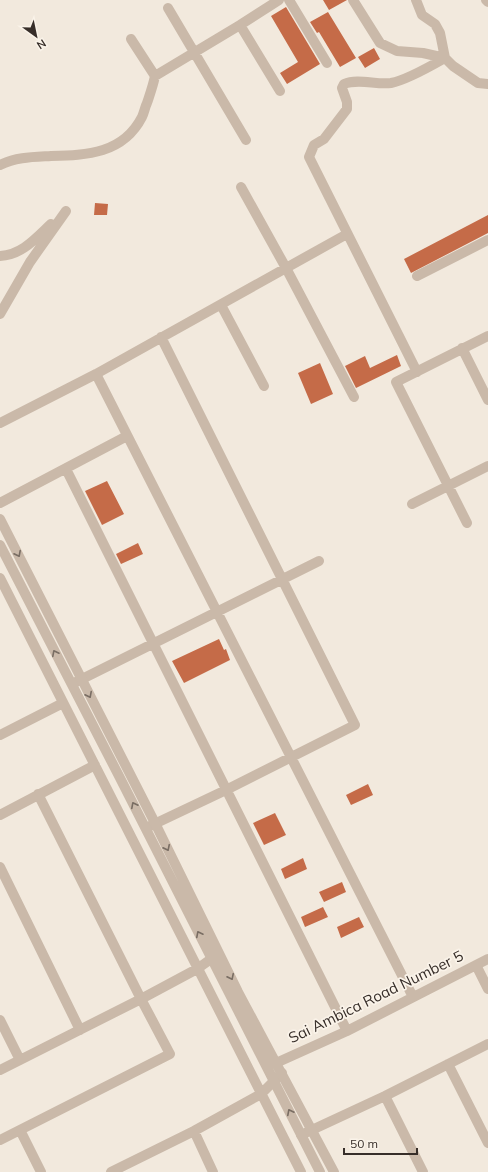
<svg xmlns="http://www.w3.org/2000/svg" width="488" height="1172" viewBox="0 0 488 1172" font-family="Mulish,sans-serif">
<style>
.building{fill:#c56b48}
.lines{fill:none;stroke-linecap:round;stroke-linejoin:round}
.minor{stroke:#cab9a9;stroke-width:10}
.tertiary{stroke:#cab9a9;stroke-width:10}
.oneway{stroke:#796d63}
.labels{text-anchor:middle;stroke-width:3.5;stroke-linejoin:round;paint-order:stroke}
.street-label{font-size:15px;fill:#372e29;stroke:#faf3e9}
</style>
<rect width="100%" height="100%" fill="#f2e9dd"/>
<path class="building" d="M 323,0 L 347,0 L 329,10 Z
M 286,7 L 320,64 L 287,84 L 280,73 L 298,62 L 271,16 Z
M 328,12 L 356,58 L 340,67 L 319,32 L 317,33 L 310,22 Z
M 374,48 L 380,59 L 365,68 L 358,57 Z
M 95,203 L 108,204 L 107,215 L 94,215 Z
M 488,215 L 488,233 L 411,273 L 404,259 Z
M 397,355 L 401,366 L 356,388 L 345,366 L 365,356 L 370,368 Z
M 320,363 L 333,394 L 311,404 L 298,373 Z
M 107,481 L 124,514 L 102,525 L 85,491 Z
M 138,543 L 143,554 L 121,564 L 116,554 Z
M 219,639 L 224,650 L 226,649 L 230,660 L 184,683 L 172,661 Z
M 368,784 L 373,795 L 351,805 L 346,795 Z
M 275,813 L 286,835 L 264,845 L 253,823 Z
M 303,858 L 307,869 L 285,879 L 281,869 Z
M 342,882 L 346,892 L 324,902 L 319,892 Z
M 323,907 L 328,917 L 305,927 L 301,917 Z
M 359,917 L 364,927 L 341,938 L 337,927 Z"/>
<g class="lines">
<path class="minor" d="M 289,0 L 327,63
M 353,0 L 380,43 L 397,51 L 423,53 L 445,58
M 416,0 L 422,15 L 435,24 L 440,33 L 445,58 L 453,66 L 478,83 L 488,84
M 486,0 L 488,2
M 168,8 L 246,140
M 240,25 L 280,91
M 155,76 L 240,25 L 279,0
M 0,165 C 16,157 34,157 51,156 C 87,155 123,154 142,117 C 144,113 145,107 147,103 C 150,94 153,86 155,76 L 131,39
M 241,187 L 286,268 L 354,397
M 0,256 C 22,255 36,238 51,224
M 417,276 L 488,240
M 221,305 L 264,386
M 0,314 L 30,262 L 66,211
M 462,348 L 488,400
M 417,372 L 309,157 L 314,145 L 324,139 L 347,109 L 347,102 L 342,88 L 344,84 C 358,78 376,85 391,83 C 407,80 431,66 445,58
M 96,374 L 413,997
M 0,423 L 96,374 L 347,234
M 66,469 L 347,1031
M 0,503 L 127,436
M 412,504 L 488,466
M 467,523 L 396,382 L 488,336
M 0,578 L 301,1172
M 74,683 L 319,561
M 0,735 L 63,703
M 0,815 L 95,765
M 148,827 L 226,790 L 355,725 L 161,337
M 0,867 L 80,1030
M 476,965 L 488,989
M 0,1020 L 20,1060
M 276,1063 L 347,1031 L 488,959
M 448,1064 L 488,1143
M 0,1070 L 141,999 L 38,794
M 385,1096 L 423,1172
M 20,1130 L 41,1172
M 194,1131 L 213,1172
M 301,1135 L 385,1096 L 488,1044
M 0,1140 L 170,1054 L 141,999 L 197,969 L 218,954
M 111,1172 L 194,1131 L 261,1094 L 282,1073"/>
<path class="tertiary" d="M 0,519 L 155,823 L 238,992 L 334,1172
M 0,545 L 119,776 L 320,1172"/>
</g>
<defs><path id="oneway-chevron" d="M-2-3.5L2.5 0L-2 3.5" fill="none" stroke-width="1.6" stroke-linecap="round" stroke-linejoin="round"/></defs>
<g class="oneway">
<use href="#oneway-chevron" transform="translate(18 554) rotate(63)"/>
<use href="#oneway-chevron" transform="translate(55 653) rotate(-117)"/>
<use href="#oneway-chevron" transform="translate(89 695) rotate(63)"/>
<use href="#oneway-chevron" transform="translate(134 805) rotate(-117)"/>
<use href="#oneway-chevron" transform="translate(167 848) rotate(64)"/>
<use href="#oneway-chevron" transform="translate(199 934) rotate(-117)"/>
<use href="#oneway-chevron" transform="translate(231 977) rotate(64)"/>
<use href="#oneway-chevron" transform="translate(290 1112) rotate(-117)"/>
</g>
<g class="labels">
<g class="street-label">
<text transform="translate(376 997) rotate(-26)" y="5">Sai Ambica Road Number 5</text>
</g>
</g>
<g transform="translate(36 36) rotate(147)" stroke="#faf3e9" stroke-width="3" paint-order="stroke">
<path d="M0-3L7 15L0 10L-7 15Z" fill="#372e29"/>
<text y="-6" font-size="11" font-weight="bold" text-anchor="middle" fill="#372e29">N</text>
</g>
<path d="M344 1148v6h73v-6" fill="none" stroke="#372e29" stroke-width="2"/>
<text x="350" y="1148" font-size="12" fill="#372e29" stroke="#faf3e9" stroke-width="3" paint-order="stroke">50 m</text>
</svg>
